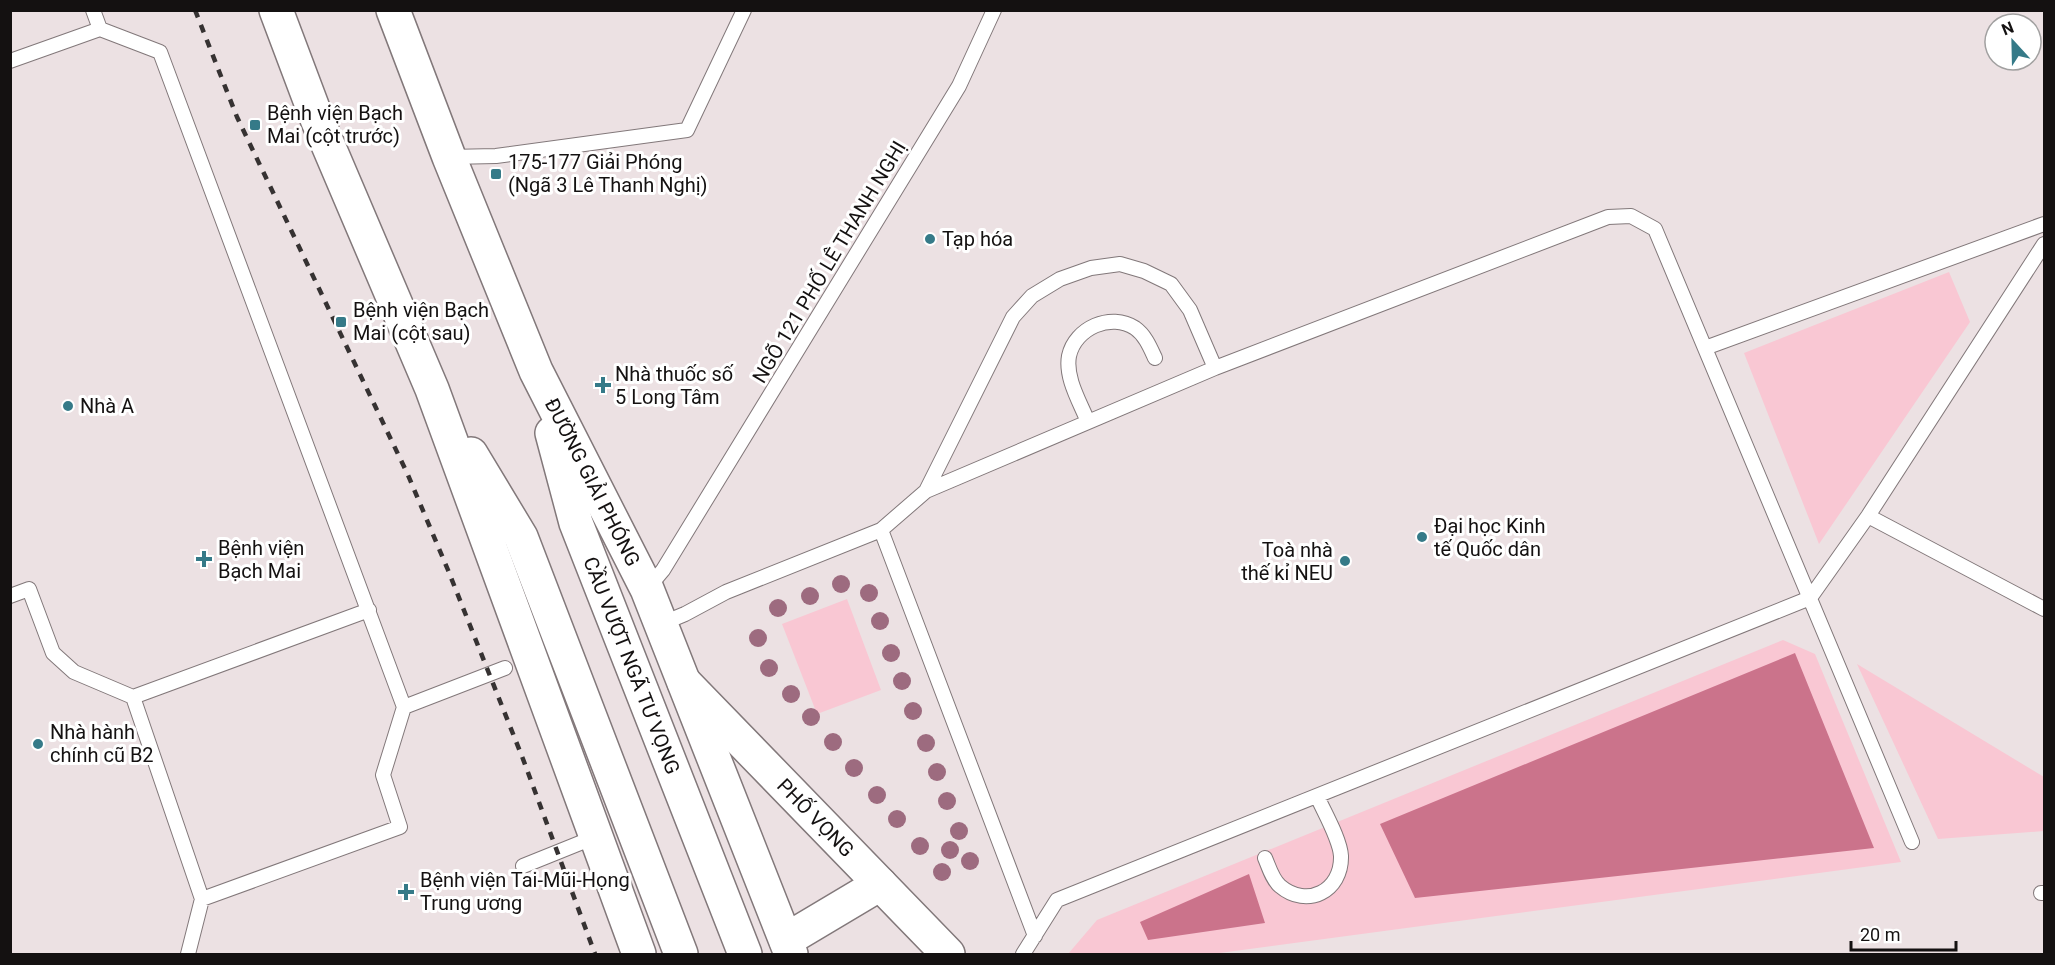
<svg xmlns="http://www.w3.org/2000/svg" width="2055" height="965" viewBox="0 0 2055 965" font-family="Roboto,sans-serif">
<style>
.green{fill:#f9c7d3}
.water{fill:#cb738b}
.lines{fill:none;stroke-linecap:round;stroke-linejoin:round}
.service-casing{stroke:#82787a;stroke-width:16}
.tertiary-casing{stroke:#82787a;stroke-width:36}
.primary-casing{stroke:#82787a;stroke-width:36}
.service{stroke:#fff;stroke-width:14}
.tertiary{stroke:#fff;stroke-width:33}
.primary{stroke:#fff;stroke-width:33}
.rail{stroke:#363232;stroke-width:4.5;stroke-dasharray:8 8;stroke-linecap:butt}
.tree{fill:#9d6b7f}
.poi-dot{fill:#357a88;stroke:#fff;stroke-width:2}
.labels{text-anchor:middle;stroke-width:6;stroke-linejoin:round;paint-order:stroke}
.poi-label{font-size:20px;fill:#141111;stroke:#fff;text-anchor:start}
.street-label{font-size:20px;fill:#141111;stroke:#fff}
</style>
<rect width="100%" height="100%" fill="#ece1e3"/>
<path class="green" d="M 1949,272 L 1970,322 L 1819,544 L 1744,353 Z
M 847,599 L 881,690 L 817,714 L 782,624 Z
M 1783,640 L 1815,654 L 1901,862 L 1212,954 L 1068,954 L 1097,920 Z
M 1857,664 L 2044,777 L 2044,831 L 1938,839 Z"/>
<path class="water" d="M 1795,653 L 1874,848 L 1415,898 L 1380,824 Z
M 1249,874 L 1265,923 L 1148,940 L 1140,922 Z"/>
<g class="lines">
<g class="service-casing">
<path id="service" d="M 93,10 L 100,29
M 10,61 L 100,29 L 160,52 L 404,707 L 383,775 L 400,827 L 202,899
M 449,157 L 496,156 L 687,130 L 744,10
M 1705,348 L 2044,224
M 1088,422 C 1080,402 1065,378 1069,356 C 1075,328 1111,312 1135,328 C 1145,335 1150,347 1155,358
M 926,491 L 1013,317 L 1032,296 L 1060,279 L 1091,268 L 1120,264 L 1144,271 L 1171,284 L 1190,310 L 1215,368
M 1868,516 L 2044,609
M 881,530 L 1035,936
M 647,589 L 663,570 L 959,86 L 994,10
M 10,596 L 29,589 L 53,653 L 74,672 L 133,697
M 661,624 L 685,614 L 726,592 L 881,530 L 926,491 L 1215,368 L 1608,217 L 1631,216 L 1655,229 L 1912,842
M 404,707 L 505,668
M 1265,858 C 1269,867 1272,879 1280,886 C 1307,909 1342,891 1341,856 C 1340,839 1324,812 1317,796
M 523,866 L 595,837
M 2041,893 L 2044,893
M 188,954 L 202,899 L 133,697 L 369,610
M 1023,954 L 1057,900 L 1810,598 L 1868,516 L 2044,244"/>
</g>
<g class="tertiary-casing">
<g id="tertiary">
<path id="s1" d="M 684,682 L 948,954"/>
<path d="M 786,940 L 880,884"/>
</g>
</g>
<g class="primary-casing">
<g id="primary">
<path d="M 276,10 L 317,119 L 432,389 L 639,954"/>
<path id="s2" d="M 393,10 L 449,157 L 536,371 L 647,589 L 791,954"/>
<path id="s3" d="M 552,433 L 576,523 L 745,954"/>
<path d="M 471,454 L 521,537 L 681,954"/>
</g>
</g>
<use href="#service" class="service"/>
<use href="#tertiary" class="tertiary"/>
<use href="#primary" class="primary"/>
<path class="rail" d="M 195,10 L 237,117 L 408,475 L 448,570 L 523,759 L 595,954"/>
</g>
<g class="tree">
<circle cx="841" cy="584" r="9"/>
<circle cx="869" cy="593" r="9"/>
<circle cx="810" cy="596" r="9"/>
<circle cx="778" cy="608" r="9"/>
<circle cx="880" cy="621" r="9"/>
<circle cx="758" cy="638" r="9"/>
<circle cx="891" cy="653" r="9"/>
<circle cx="769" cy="668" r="9"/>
<circle cx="902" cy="681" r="9"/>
<circle cx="791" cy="694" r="9"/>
<circle cx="913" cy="711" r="9"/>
<circle cx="811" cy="717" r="9"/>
<circle cx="833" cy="742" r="9"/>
<circle cx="926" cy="743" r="9"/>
<circle cx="854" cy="768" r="9"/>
<circle cx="937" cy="772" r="9"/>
<circle cx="877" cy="795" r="9"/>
<circle cx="947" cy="801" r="9"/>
<circle cx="897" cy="819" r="9"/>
<circle cx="959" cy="831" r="9"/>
<circle cx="920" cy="846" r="9"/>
<circle cx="950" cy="850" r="9"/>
<circle cx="970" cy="861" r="9"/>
<circle cx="942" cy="872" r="9"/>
</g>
<g class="poi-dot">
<rect x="249" y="119" width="12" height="12" rx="3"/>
<rect x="490" y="168" width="12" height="12" rx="3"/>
<circle cx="930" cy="239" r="6"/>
<rect x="335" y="316" width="12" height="12" rx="3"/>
<path d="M600 376h6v6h6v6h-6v6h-6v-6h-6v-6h6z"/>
<circle cx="68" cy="406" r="6"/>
<circle cx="1422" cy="537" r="6"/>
<path d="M201 550h6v6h6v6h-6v6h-6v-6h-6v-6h6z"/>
<circle cx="1345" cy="561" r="6"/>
<circle cx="38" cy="744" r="6"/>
<path d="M403 883h6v6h6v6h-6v6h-6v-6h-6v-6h6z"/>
</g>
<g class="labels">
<g class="poi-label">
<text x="267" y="120">Bệnh viện Bạch<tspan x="267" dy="23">Mai (cột trước)</tspan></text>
<text x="508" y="169">175-177 Giải Phóng<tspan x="508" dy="23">(Ngã 3 Lê Thanh Nghị)</tspan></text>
<text x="942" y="246">Tạp hóa</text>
<text x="353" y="317">Bệnh viện Bạch<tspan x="353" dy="23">Mai (cột sau)</tspan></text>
<text x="615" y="381">Nhà thuốc số<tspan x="615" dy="23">5 Long Tâm</tspan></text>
<text x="80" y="413">Nhà A</text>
<text x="1434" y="533">Đại học Kinh<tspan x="1434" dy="23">tế Quốc dân</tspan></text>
<text x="218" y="555">Bệnh viện<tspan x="218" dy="23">Bạch Mai</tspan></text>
<text x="1333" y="557" text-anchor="end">Toà nhà<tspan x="1333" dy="23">thế kỉ NEU</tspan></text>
<text x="50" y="739">Nhà hành<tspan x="50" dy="23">chính cũ B2</tspan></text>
<text x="420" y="887">Bệnh viện Tai-Mũi-Họng<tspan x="420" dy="23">Trung ương</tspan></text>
</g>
<g class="street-label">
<text transform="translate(829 262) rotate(-59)" y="7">NGÕ 121 PHỐ LÊ THANH NGHỊ</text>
<text dy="7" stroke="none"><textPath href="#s2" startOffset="513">ĐƯỜNG GIẢI PHÓNG</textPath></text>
<text dy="7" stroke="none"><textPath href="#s3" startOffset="246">CẦU VƯỢT NGÃ TƯ VỌNG</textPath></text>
<text dy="7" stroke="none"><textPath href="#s1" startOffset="189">PHỐ VỌNG</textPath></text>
</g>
</g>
<rect width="2055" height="965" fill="none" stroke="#141111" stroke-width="24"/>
<g transform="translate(2013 42) rotate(338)"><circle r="28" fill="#ffffff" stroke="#a1a0a0" stroke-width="1.5"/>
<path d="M0-4.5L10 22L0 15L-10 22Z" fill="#357a88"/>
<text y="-9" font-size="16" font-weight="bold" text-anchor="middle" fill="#141111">N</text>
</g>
<path d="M1851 941v9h105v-9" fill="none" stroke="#141111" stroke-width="3"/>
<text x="1860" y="941" font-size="18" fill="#141111" stroke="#ffffff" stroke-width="4.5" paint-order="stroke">20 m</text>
</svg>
